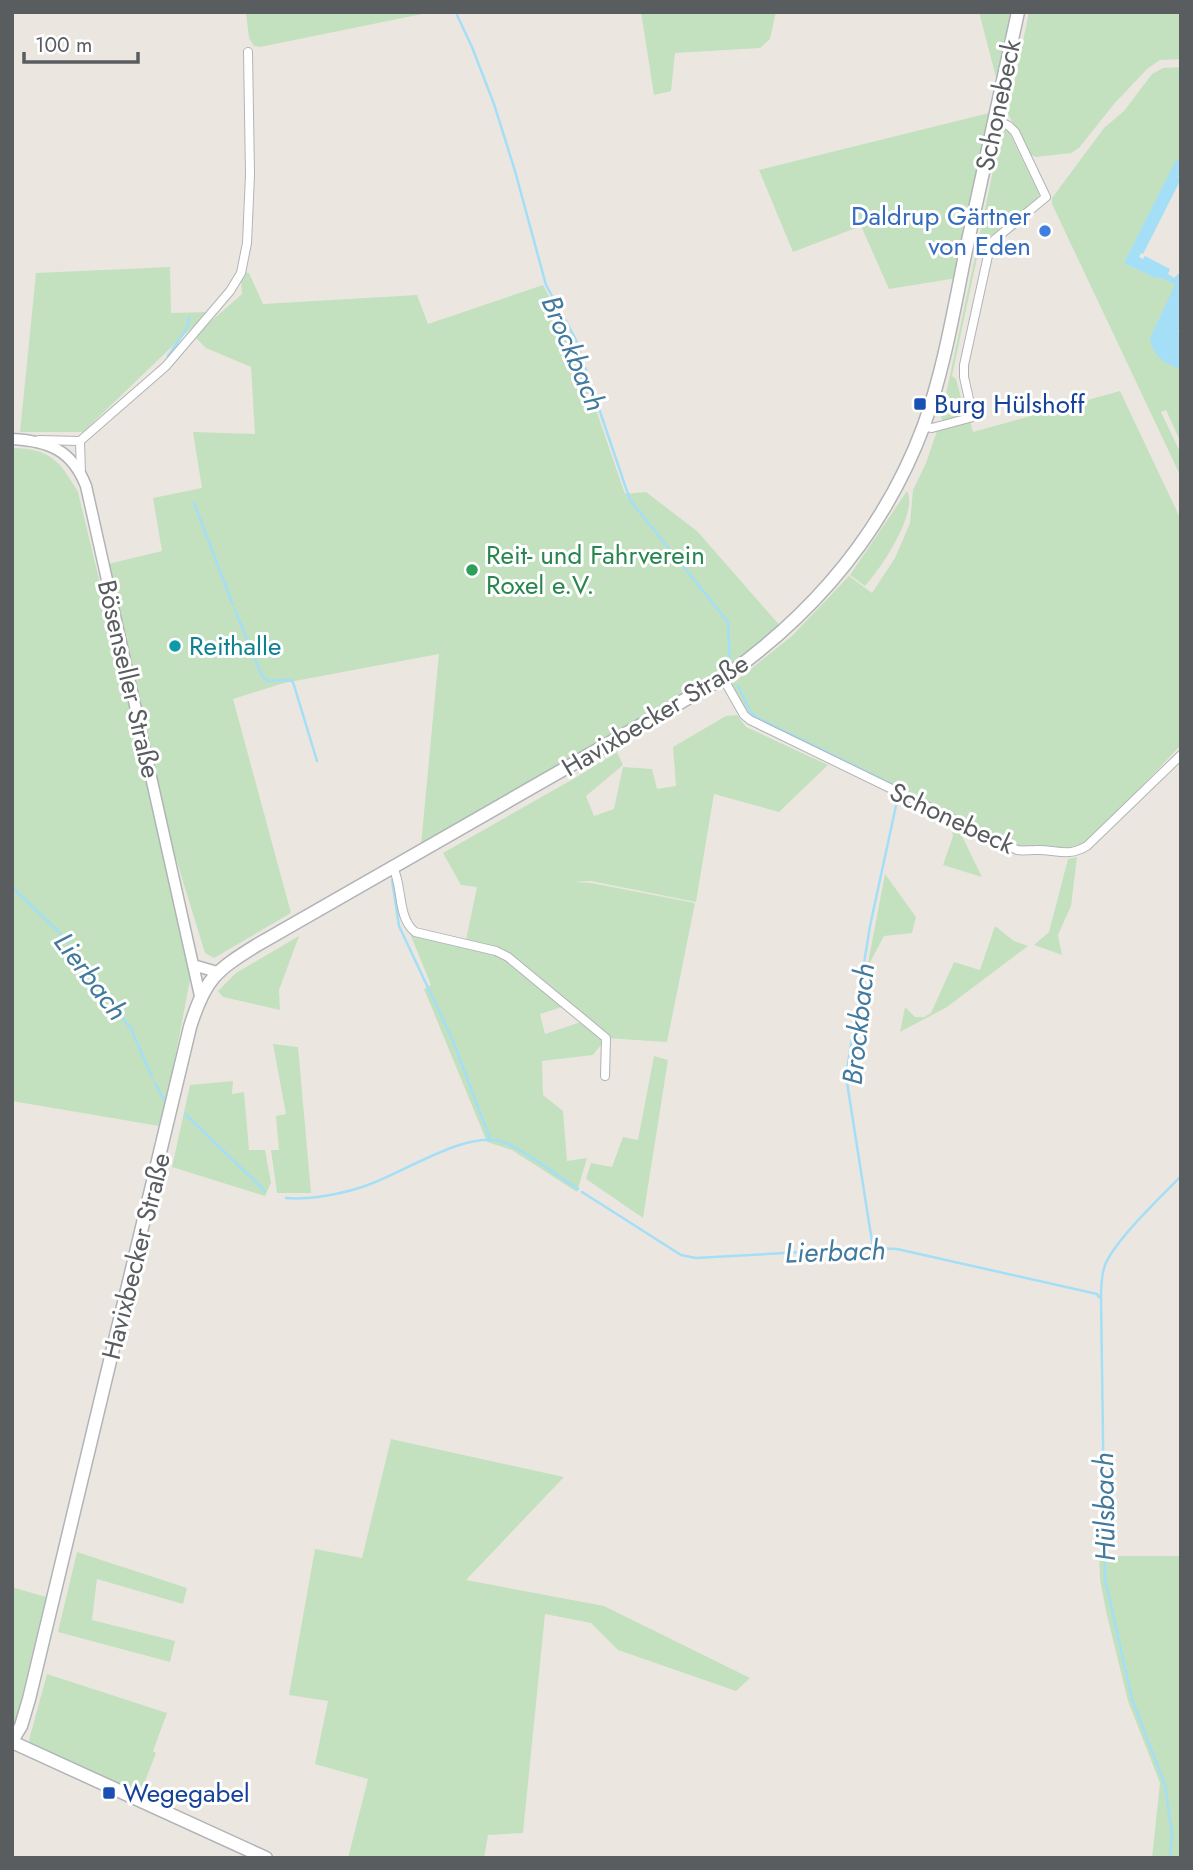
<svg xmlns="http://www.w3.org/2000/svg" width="1193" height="1870" viewBox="0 0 1193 1870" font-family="Jost,sans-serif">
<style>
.green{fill:#c3e1be}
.water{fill:#a4def7}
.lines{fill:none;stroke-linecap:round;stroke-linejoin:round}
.stream{stroke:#a4def7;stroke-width:2.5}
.minor-casing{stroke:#b1b4b7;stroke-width:10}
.tertiary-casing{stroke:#b1b4b7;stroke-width:13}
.secondary-casing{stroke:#b0b4b7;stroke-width:15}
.minor{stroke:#fff;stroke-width:8}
.tertiary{stroke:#fff;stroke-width:10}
.secondary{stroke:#fff;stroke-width:12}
.shop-dot{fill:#3f7fe0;stroke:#fff;stroke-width:2.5}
.transit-dot{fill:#1a4fb4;stroke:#fff;stroke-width:2.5}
.leisure-dot{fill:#2e9e5b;stroke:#fff;stroke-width:2.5}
.culture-dot{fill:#0f9aa8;stroke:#fff;stroke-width:2.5}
.labels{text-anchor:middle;stroke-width:6;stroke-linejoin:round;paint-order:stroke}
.street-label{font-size:26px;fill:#595d60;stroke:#fff}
.shop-label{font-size:26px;fill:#366cbe;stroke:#fff;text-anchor:end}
.transit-label{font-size:26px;fill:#164399;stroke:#fff;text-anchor:start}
.leisure-label{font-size:26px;fill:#27864d;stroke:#fff;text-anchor:start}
.culture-label{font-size:26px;fill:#0d838f;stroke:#fff;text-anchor:start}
.water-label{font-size:28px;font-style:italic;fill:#417a9e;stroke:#fff}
</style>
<rect width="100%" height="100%" fill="#ebe7e0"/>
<path class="green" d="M 246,12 L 432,12 L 260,47 L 254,46 L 249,38 Z
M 641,12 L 776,12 L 770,39 L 760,48 L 675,53 L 671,91 L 654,95 Z
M 979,12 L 1014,12 L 998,85 Z
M 1029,12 L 1181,12 L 1181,59 L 1160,60 L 1147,69 L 1114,104 L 1079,148 L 1071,153 L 1036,157 L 1029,154 L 1008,114 Z
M 1181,67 L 1181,162 L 1177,161 L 1124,263 L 1153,277 L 1164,279 L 1176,285 L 1150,338 L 1181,369 L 1181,443 L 1166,410 L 1161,412 L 1181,454 L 1181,477 L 1052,204 L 1052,198 L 1104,128 L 1124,111 L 1152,74 L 1163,68 Z
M 993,112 L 957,278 L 889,289 L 861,226 L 793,252 L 759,170 Z
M 1002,128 L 1007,128 L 1039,194 L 1038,198 L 996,236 L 982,234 L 952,376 L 956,379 L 963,405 L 959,417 L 944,422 L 941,418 Z
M 170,267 L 171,313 L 208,312 L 83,432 L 20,432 L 36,273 Z
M 244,272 L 249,273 L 263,304 L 417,295 L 428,324 L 543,285 L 571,337 L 625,494 L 646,492 L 697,531 L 782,628 L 721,676 L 421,845 L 439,654 L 284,683 L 233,699 L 291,913 L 214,958 L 205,953 L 174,852 L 108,564 L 162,551 L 153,498 L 202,488 L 193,432 L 255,434 L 251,367 L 206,348 L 194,336 L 242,294 L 241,280 Z
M 1120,391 L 1181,520 L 1181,745 L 1087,844 L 1075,850 L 1023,848 L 754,720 L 747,714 L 731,685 L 792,636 L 849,576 L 872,593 L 895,558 L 910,523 L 913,490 L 926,463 L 937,431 L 970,421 L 973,432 Z
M 12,448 C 51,449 59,460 78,492 L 171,878 L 191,975 L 163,1120 L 159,1126 L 12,1101 Z
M 907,491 C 919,512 880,570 865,586 L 850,575 Z
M 737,715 L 746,727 L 828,765 L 779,812 L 714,794 L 696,902 L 591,881 L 573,882 L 591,883 L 695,903 L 667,1042 L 606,1038 L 510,953 L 497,947 L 466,940 L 477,887 L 461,885 L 443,853 L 575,778 L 617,752 L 623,765 L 586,796 L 594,816 L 614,809 L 623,767 L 652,769 L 657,789 L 676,786 L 673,747 L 726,716 Z
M 951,825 L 958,828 L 982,877 L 943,865 L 953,836 Z
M 1077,857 L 1071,906 L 1058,935 L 1062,955 L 1034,945 L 1049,932 L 1068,859 Z
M 885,874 L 916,917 L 912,933 L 884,936 L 867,968 Z
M 995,926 L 1014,941 L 1028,946 L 947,1007 L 900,1032 L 905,1007 L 915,1017 L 924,1017 L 931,1013 L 954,962 L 980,970 Z
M 409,931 L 414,935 L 494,955 L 506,960 L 562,1007 L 540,1014 L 545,1034 L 581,1022 L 604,1041 L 593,1055 L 542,1061 L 543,1095 L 563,1111 L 567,1161 L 587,1158 L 577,1192 L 512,1150 L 487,1142 L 424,989 L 431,985 Z
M 299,936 L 279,990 L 280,1010 L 223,997 L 218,991 L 236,973 Z
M 273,1044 L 298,1047 L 311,1193 L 277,1193 L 271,1150 L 279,1150 L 276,1116 L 286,1114 Z
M 654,1056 L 668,1060 L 643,1218 L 586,1179 L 591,1163 L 612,1167 L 623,1137 L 638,1140 Z
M 233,1081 L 232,1094 L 244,1092 L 249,1150 L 265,1150 L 271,1183 L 265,1196 L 172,1167 L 190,1085 Z
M 391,1439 L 564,1477 L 466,1580 L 604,1606 L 750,1678 L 736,1691 L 618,1650 L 591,1623 L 545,1614 L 523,1833 L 488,1835 L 484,1858 L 348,1858 L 368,1779 L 315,1764 L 328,1701 L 289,1695 L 315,1549 L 362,1558 Z
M 77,1552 L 187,1588 L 183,1604 L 97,1579 L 92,1620 L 175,1641 L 170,1662 L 58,1632 Z
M 1099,1556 L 1181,1556 L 1181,1858 L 1152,1858 L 1160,1783 L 1128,1701 L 1106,1611 L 1100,1579 Z
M 12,1587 L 46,1597 L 15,1724 L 12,1723 Z
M 47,1674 L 167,1713 L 153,1751 L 156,1753 L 140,1794 L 31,1744 L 29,1740 Z"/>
<path class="water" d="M 1176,160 L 1181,162 L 1181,173 L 1178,177 L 1181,179 L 1143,254 L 1141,253 L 1139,257 L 1143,259 L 1145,256 L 1170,269 L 1168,274 L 1174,278 L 1181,271 L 1181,326 L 1178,331 L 1181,335 L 1181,369 C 1164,364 1153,356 1150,338 L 1175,285 L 1164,279 L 1153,277 L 1124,263 Z"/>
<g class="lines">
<path class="stream" d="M 457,15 L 472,47 L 494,104 L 515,171 L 546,285 L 575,338 L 630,500 L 728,622 L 730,667
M 168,356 L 187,328 L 189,317
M 194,503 L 233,605
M 235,610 L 262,676 L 268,681 L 291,680 L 293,682 L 317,761
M 738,686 L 750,711 L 756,717 L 900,788
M 392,880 L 399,926 L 453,1041 L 490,1139
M 12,887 L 64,937 L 131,1029 L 152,1077
M 155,1083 L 164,1100
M 185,1114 L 265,1191
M 582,1192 L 681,1255 L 696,1258 L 873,1248 L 897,1249 L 1097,1294 L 1099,1297
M 286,1198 C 310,1200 342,1194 365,1186 C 402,1174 470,1127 506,1143 C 527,1152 557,1176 578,1189
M 873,1248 L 846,1076 L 870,926 L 897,801
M 1170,1858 L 1172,1833 L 1165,1785 L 1132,1699 L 1105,1579 L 1101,1298 C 1101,1287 1101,1276 1105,1265 C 1115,1240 1161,1197 1181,1176"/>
<g class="minor-casing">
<path id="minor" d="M 923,426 L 932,428 L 973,417 L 964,377 L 964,365 L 989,251 L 994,240 L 1046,197 L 1015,132 L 1009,126 L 995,119
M 39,440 L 80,441 L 81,474
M 80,441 L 166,366 L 230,291 L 241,273 L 247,243 L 250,175 L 248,52
M 723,678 L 744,715 L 750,720 L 1017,850 C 1024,851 1028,850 1035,850 C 1057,849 1066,858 1087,846 L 1181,755
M 393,867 C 403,888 397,917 415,932 L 496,951 L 508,957 L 606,1038 L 605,1076"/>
</g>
<g class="tertiary-casing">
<path id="tertiary" d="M 12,439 C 49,441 72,450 86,486 L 200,996
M 193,965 L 217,972"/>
</g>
<g class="secondary-casing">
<path id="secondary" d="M 12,1741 L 21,1726 L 29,1699 L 190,1027 C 205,979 215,971 257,945 L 723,678 C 814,614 885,530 924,425 C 944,369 954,309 966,250 C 983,171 1000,92 1018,12
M 12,1742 L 266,1858"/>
</g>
<use href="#minor" class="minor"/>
<use href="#tertiary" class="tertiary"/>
<use href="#secondary" class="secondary"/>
</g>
<circle class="shop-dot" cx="1045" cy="231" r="7"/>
<g class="transit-dot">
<rect x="913" y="397" width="14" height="14" rx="3.5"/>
<rect x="102" y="1786" width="14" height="14" rx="3.5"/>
</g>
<circle class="leisure-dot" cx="472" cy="570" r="7"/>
<circle class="culture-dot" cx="175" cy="646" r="7"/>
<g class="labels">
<g class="street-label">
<text transform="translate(998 105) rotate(-78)" y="9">Schonebeck</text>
<text transform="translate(129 679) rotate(77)" y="9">Bösenseller Straße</text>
<text transform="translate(655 715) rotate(-31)" y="9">Havixbecker Straße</text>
<text transform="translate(952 818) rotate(25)" y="9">Schonebeck</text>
<text transform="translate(136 1256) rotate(-76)" y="9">Havixbecker Straße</text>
</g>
<g class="shop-label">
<text x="1031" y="225">Daldrup Gärtner<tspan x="1031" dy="30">von Eden</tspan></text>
</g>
<g class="transit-label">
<text x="934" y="413">Burg Hülshoff</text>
<text x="123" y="1802">Wegegabel</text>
</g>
<g class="leisure-label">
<text x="486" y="564">Reit- und Fahrverein<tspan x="486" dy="30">Roxel e.V.</tspan></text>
</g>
<g class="culture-label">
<text x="189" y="655">Reithalle</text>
</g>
<g class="water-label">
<text transform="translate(574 353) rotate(67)" y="10">Brockbach</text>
<text transform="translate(91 976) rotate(53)" y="10">Lierbach</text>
<text transform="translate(858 1024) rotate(-84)" y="10">Brockbach</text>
<text transform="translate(835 1251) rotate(-2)" y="10">Lierbach</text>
<text transform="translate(1104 1507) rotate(-91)" y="10">Hülsbach</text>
</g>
</g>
<rect width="1193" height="1870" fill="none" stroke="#595d60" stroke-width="28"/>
<path d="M24 52v10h114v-10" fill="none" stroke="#595d60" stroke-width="3.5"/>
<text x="35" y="52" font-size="21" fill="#595d60" stroke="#ffffff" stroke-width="5" paint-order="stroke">100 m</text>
</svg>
